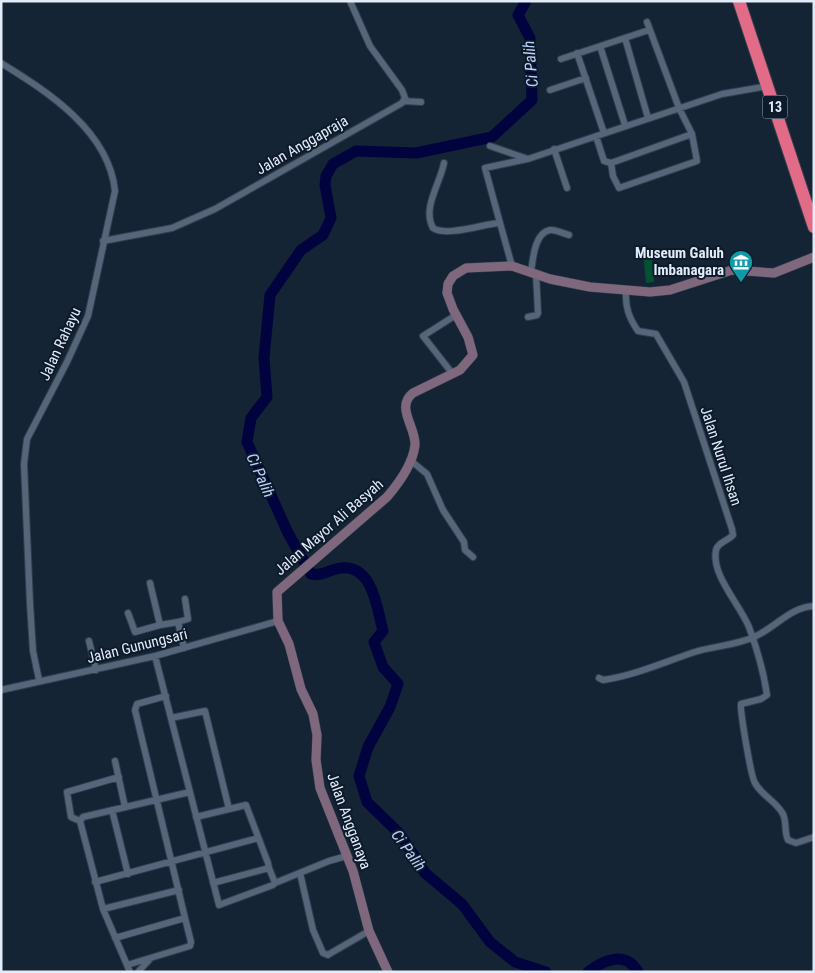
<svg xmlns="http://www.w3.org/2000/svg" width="815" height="973" viewBox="0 0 815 973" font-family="'Roboto Condensed',sans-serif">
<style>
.green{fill:#005233}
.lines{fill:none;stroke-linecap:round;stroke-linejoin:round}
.river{stroke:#00033e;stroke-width:11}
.street-casing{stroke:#333e4c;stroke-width:8}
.secondary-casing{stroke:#333e4c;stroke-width:10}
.highway-casing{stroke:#333e4c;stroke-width:14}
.street{stroke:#55667a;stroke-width:6}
.secondary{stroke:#7f687e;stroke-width:9}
.highway{stroke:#e26c87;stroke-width:12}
.labels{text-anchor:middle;stroke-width:4;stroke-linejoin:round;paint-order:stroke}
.shield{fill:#0c1a2b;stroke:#a2adba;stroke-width:1}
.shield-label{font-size:14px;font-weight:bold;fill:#e2ecf8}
.street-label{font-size:15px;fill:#e2ecf8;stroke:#0c1a2b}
.poi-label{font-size:15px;font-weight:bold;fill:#e2ecf8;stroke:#0c1a2b;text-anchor:end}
.water-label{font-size:16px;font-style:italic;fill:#bed1f6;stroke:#0c1a2b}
</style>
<rect width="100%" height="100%" fill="#152435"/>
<path class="green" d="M 651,251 L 654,282 L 646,283 L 643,252 Z"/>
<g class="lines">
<path class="river" d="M 526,1 L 518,15 L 530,38 L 532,100 L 492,137 L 416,153 L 356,151 L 333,164 L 326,176 L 325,185 L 331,218 L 323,235 L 301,250 L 270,295 L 264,358 L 267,397 L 251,418 L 247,442 L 288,533 L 311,574 C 322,577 330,569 341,568 C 373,565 377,608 383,631 L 374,642 L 383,667 L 398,684 L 390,707 L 368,747 L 359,776 L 367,802 L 400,834 L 425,873 L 462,904 L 490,942 L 515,962 L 546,972
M 588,972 C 605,959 626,951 638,972"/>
<g class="street-casing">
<path id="street" d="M 625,38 L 648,118
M 600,46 L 625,125
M 577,53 L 604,133
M 561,59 L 649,30
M 1,63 C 48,92 109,131 115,191 L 88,316 L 67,362 L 27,439 L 24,464 L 30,604 L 33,651 L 39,680
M 550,90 L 586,78
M 404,101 L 421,102
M 596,136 L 604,161 L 611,163 L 613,176 L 619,188 L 697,161 L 692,134 L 679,108 L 647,22
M 490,146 L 528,159 L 722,94 L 768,86
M 554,149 L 567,188
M 444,163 C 440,184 422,208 433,228 C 446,237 483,224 500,223 L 512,266
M 611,163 L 692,134
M 500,223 L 485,168 L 527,159
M 103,241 L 172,228 L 215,209 L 402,103 L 405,98 L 402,90 L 370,46 L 350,1
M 531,272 C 533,260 534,233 550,230 C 555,229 564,234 569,235
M 626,291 C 625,307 629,318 638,331 L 656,334 L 684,382 L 732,529 L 733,535 C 728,541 718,542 716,550 C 711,575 739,603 749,627 C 756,646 764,674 767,695 L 761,699 L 741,704 C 740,711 751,777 755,783 C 762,796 776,801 783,814 C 787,823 784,832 788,840 L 796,843 L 814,837
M 528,317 L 537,315 L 538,313 L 536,273
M 452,373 L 423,336 L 456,315
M 410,460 L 427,474 L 443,510 L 464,542 L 465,550 L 473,557
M 150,583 L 160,625 L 178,622 L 184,648
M 128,613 L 135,632 L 160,625
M 178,622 L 188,619 L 185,599
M 89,641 L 96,670
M 155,656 L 219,905 L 273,885 L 275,883 L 269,868
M 599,678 L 603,680 C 637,675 666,661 698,651 C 717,646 736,645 754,637 C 775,628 790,607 814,606
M 1,690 L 155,656 L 278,621
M 166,696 L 137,704 L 135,710 L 185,918
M 171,718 L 205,711 L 229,809
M 115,761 L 125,807
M 112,810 L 128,874
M 196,817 L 246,805 L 268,863 L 269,868 L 213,883
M 80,821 L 103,909 L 130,972
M 80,821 L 83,817 L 190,792
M 80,821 L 71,817 L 67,792 L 119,777
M 300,873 L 313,930 L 323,953 L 328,955 L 331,953 L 369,931
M 95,882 L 258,838
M 275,883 L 329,861 L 347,856
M 103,909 L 179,890
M 115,938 L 185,918 L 191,942 L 190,946 L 127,965
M 138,972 L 150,959"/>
</g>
<g class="secondary-casing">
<path id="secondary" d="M 388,972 L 369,931 L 353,871 L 320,788 L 316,760 L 317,735 L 313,714 L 301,689 L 289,644 L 278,621 L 277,592 L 387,497 C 399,483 413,464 415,445 C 416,427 395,407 413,393 L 460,370 L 473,355 L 468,337 L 453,309 L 447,293 L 448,284 L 453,276 L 466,268 L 512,266 L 550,279 L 590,287 L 650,292 L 670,290 L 732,270 L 774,273 L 814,257"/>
</g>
<g class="highway-casing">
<path id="highway" d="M 739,1 L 814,227"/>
</g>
<use href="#street" class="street"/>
<use href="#secondary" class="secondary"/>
<use href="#highway" class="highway"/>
</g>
<defs>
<g id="museum-pin" transform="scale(1.25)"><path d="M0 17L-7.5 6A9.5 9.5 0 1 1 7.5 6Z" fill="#0f9aa8" stroke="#0c1a2b"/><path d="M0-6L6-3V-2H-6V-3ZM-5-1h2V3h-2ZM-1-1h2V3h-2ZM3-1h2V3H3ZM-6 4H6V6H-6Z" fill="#fff"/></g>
</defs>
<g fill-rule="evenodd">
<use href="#museum-pin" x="741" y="262"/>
</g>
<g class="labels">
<rect class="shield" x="762.5" y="95.5" width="25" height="23" rx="4"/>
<g class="shield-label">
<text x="775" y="112">13</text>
</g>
<g class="street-label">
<text transform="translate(302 145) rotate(-30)" y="5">Jalan Anggapraja</text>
<text transform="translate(60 344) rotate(-65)" y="5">Jalan Rahayu</text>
<text transform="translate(721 456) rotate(72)" y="5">Jalan Nurul Ihsan</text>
<text transform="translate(329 527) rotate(-41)" y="5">Jalan Mayor Ali Basyah</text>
<text transform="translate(137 646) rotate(-14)" y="5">Jalan Gunungsari</text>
<text transform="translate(349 821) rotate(70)" y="5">Jalan Angganaya</text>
</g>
<g class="poi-label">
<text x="724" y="258">Museum Galuh<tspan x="724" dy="17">Imbanagara</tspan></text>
</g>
<g class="water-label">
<text transform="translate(530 64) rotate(-95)" y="6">Ci Palih</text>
<text transform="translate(261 475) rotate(66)" y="6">Ci Palih</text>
<text transform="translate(409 850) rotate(54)" y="6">Ci Palih</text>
</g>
</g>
<rect width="815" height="973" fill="none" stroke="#e2ecf8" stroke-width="5"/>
</svg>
